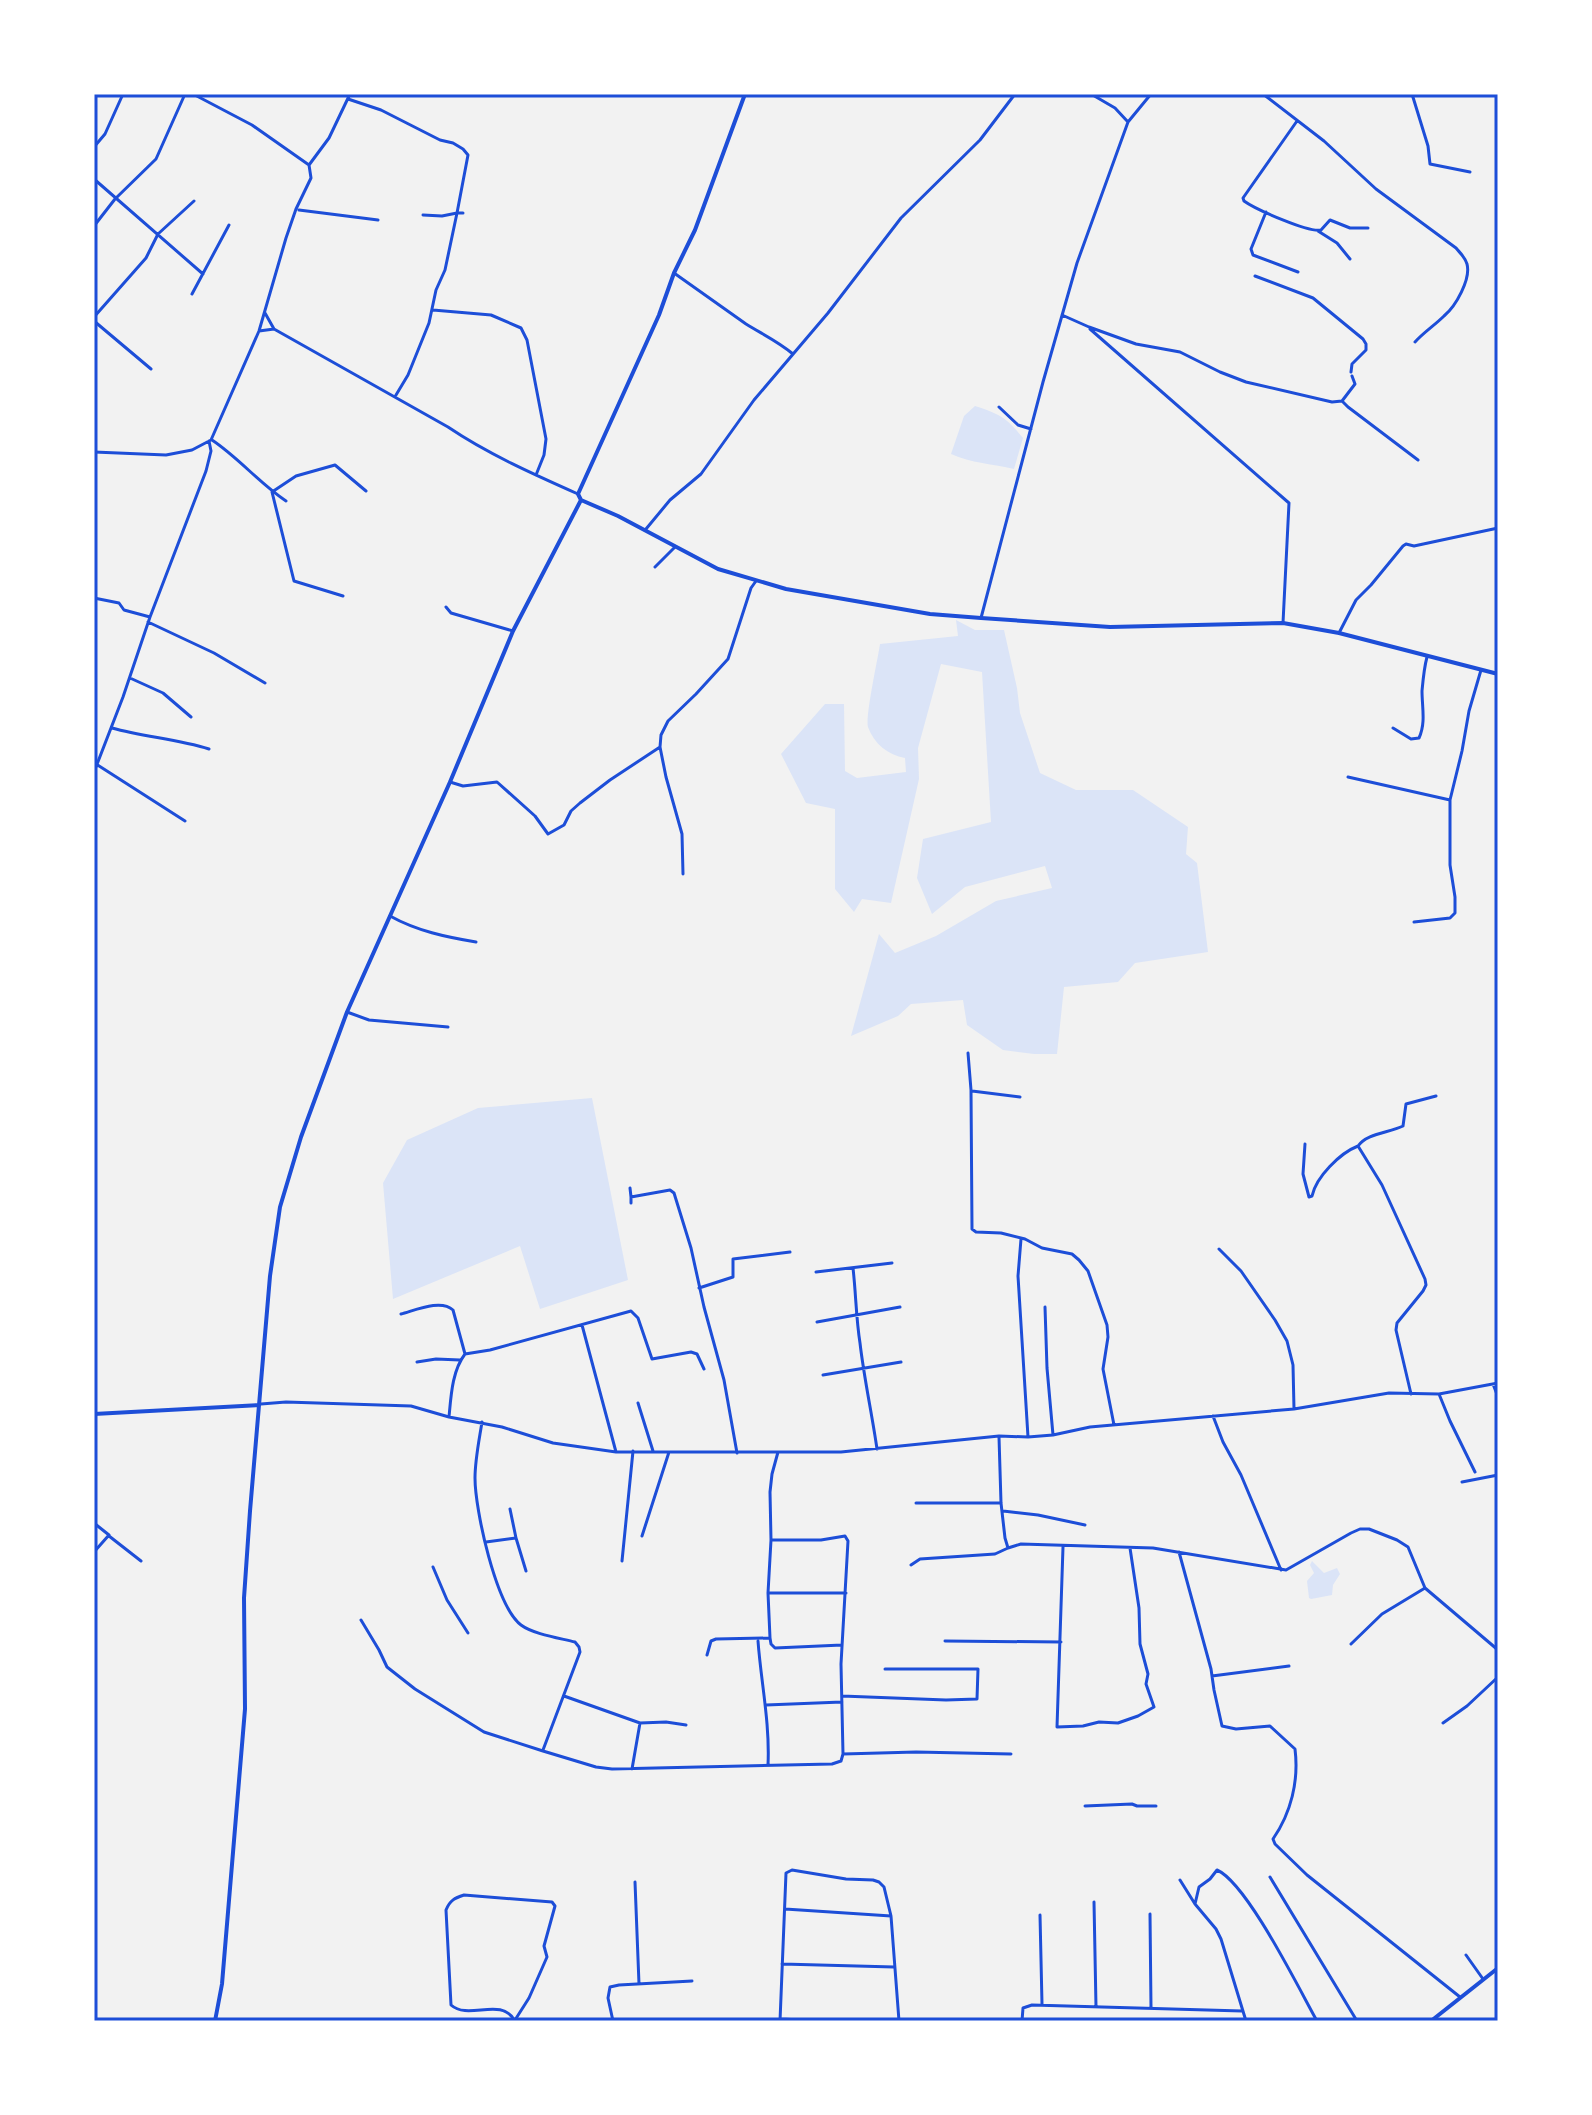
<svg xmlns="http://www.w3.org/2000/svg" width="1592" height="2115" viewBox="0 0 1592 2115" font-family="Helvetica,sans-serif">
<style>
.green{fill:#dbe4f7}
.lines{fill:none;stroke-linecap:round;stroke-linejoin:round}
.minor{stroke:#1d4ed8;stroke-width:3}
.tertiary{stroke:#1d4ed8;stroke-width:4}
.neatline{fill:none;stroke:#1d4ed8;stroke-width:3}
</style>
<rect width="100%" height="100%" fill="#f2f2f2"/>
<path class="green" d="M 975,406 C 1000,414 1007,418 1023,438 L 1014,469 C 993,464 971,463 951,454 L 964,416 Z
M 956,620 L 975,630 L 1004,630 L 1017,688 L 1020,713 L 1040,773 L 1076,790 L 1133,790 L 1188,827 L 1186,854 L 1197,863 L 1208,952 L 1135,963 L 1118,982 L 1064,987 L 1057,1054 L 1034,1054 L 1003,1050 L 967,1025 L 963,1000 L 911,1004 L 898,1016 L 851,1036 L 879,934 L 895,953 L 936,936 L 996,901 L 1052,888 L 1045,866 L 965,887 L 932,914 L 917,878 L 923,839 L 991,822 L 982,672 L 941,664 L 918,748 L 919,779 L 891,903 L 862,899 L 854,912 L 835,889 L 835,809 L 806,803 L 781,754 L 825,704 L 844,704 L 845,771 L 857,778 L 906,772 L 905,758 C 888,755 874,744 868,727 C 865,717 878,658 880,644 L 958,636 Z
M 592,1098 L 628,1280 L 540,1309 L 520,1246 L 393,1299 L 383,1183 L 407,1140 L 478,1108 Z
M 1312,1561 L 1324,1573 L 1337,1568 L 1340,1574 L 1333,1585 L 1332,1595 L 1311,1599 L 1309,1598 L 1307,1581 L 1314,1573 L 1310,1565 Z"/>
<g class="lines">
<path class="minor" d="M 193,94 L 252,125 L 309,165
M 1091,94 L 1115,108 L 1128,122
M 1263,94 L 1324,141 L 1376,189 L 1456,248 C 1460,253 1465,257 1467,264 C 1471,279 1456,306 1444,316 C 1435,325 1424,332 1415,342
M 1412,94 L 1428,146 L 1430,164 L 1470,172
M 348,99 L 381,110 L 440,140 L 453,143 L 463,149 L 468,155 L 457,213 L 442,216 L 423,215
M 1297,121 L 1243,198 L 1244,201 C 1255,209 1309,233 1321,230 L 1330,220 L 1350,228 L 1368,228
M 94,147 L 105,134 L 123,94
M 94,179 L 203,274
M 299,210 L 378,220
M 1266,212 L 1251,249 L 1253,255 L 1298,272
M 94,226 L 115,199 L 156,159 L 185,94
M 1318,231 L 1337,243 L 1350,259
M 674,273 C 698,290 722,307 746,324 C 762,334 779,342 793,354
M 1255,276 L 1313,298 L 1363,339 L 1366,344 L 1366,350 L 1352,364 L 1351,372
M 192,294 L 229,225
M 433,310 L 491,315 L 521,328 L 527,340 L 546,439 L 544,455 L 536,475
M 265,313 L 274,329 L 448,427 C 488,454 533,474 578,494
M 1062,315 L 1089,327 L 1136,344 L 1180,352 L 1220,372 L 1246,382 L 1332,402 L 1342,401 L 1348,407 L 1418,460
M 94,317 L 146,258 L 158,234 L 194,201
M 94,321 L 151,369
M 1090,329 L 1289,503 L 1283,623
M 259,331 L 274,329
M 396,395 L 408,375 L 429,323 L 436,290 L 445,270 L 457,213 L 463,213
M 1342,401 L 1355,384 L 1352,376
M 999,407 L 1018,425 L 1031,429
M 212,440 C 239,458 259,483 286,501
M 94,452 L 166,455 L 192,450 L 211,440 L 259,331 L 286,238 L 296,209 L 311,178 L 309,165 L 329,138 L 350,94
M 646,529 L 670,500 L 701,474 L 754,400 L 828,313 L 901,218 L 980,140 L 1015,94
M 655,567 L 675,547
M 343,596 L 294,581 L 272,492 L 296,476 L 335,465 L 366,491
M 94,598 L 119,603 L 124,610 L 150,617
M 446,607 L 451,613 L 513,631
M 981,618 L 1043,382 L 1077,263 L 1128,122 L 1151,94
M 148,622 L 214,653 L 265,683
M 1339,633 L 1356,600 L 1371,585 L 1403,546 L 1406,544 L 1414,546 L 1498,528
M 130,678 L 163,693 L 191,717
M 112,728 C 144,737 177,739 209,749
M 1393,728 L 1411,739 L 1419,738 C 1426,723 1422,707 1422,691 C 1423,680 1424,668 1427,657
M 660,747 L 666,777 L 682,834 L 683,874
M 96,764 L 185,821
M 94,772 L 123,697 L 150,617 L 206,471 L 211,451 L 209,441
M 1348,777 L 1450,800
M 450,782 L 463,786 L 497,782 L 535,816 L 548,834 L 564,825 L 571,811 L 580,803 L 610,780 L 660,747 L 661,735 L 668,721 L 696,694 L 728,659 L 751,588 L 756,581
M 390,916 C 417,931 446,937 476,942
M 1414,922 L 1450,918 L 1455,913 L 1455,897 L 1450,865 L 1450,800 L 1462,751 L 1469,711 L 1481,670
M 347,1012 L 369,1020 L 448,1027
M 968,1053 L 971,1090 L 972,1229 L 976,1232 L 1001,1233 L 1025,1239 L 1042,1248 L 1072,1254 L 1079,1260 L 1088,1271 L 1107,1325 L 1108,1337 L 1103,1369 L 1114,1425
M 972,1091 L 1020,1097
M 1305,1144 L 1303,1174 L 1309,1197 L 1312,1196 C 1316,1177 1340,1153 1358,1146 L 1382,1185 L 1425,1279 L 1426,1285 L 1423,1291 L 1397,1323 L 1396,1330 L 1411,1394
M 1358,1146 C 1367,1133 1389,1133 1403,1126 L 1406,1104 L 1436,1096
M 630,1188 L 631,1197
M 631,1203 L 631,1197 L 670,1190 L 674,1193 L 691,1248 L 704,1307 L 724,1380 L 737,1453
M 1021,1239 L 1018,1276 L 1028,1437
M 1219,1249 L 1241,1271 L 1275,1320 L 1287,1341 L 1293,1365 L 1294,1409
M 853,1268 C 856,1294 856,1318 860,1343 C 864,1378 872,1414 877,1449
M 816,1272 L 892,1263
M 699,1288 L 733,1277 L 733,1259 L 790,1252
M 1045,1307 L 1047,1368 L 1053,1435
M 401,1314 C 416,1310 441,1299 453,1310 L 465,1354 C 452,1371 451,1396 449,1417
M 817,1322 L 900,1307
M 582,1325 L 616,1452
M 465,1354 L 490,1350 L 631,1311 L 638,1318 L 652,1359 L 691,1352 L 697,1354 L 704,1369
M 417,1362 L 436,1359 L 460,1360
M 823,1375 L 901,1362
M 1493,1384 L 1498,1397
M 1439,1394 L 1450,1421 L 1475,1472
M 638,1403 L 653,1451
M 261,1404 L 286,1402 L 411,1406 L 449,1417 L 502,1427 L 553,1443 L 616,1452 L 841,1452 L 999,1436 L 1028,1437 L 1053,1435 L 1090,1427 L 1294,1409 L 1389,1393 L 1439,1394 L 1498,1383
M 1213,1416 L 1223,1442 L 1241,1475 L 1281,1570
M 482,1422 C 479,1441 475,1460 475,1478 C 475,1510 496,1606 521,1625 C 533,1634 559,1638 575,1642 L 579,1647 L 580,1652 L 543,1750
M 999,1437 L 1001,1503 L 1005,1538 L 1008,1548 L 1021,1544 L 1153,1548 L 1286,1570 L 1351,1533 L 1360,1529 L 1369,1529 L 1397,1540 L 1408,1547 L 1425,1588 L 1382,1614 L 1351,1644
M 1462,1482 L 1498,1475
M 916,1503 L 1001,1503
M 510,1509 L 516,1538
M 1003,1511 L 1038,1515 L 1085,1525
M 94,1523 L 109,1535 L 94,1552
M 109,1536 L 141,1561
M 642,1536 L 669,1452
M 771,1540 L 821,1540 L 845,1536 L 848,1541 L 841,1664 L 843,1754
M 486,1542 L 516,1538 L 526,1571
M 1063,1547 L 1057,1727 L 1083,1726 L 1099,1722 L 1118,1723 L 1138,1716 L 1154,1707 L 1146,1684 L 1148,1674 L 1140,1644 L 1139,1608 L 1130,1548
M 1179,1552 L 1211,1669 L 1214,1690 L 1222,1726 L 1236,1729 L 1270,1726 L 1295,1749 C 1299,1781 1291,1813 1273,1839 L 1275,1844 L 1307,1875 L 1460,1997
M 622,1561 L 633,1451
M 911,1565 L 920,1559 L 995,1554 L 1008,1548
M 433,1567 L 447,1600 L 468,1633
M 1425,1588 L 1498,1650
M 768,1593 L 846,1593
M 361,1620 L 379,1650 L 387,1667 L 415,1689 L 484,1732 L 543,1751 L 596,1767 L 612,1769 L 832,1764 L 841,1761 L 843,1754 L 916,1752 L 1011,1754
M 770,1638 L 768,1593 L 771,1540 L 770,1492 L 772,1474 L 778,1452
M 758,1641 C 761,1682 770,1723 768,1765
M 945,1641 L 1061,1642
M 707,1655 L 711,1641 L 716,1639 L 770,1638 L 771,1644 L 775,1648 L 842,1645
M 1212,1676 L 1289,1666
M 564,1696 L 640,1723 L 666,1722 L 686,1725
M 842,1696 L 946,1700 L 977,1699 L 978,1669 L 885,1669
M 766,1705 L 842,1702
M 1443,1723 L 1467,1706 L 1498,1677
M 632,1769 L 640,1723
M 1085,1806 L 1132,1804 L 1137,1806 L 1156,1806
M 1270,1877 L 1357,2021
M 1180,1880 L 1195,1904 L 1216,1929 L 1221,1939 L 1246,2021
M 635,1882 L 639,1984
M 1094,1902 L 1096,2007
M 1195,1904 L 1199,1887 L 1210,1879 L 1217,1870 C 1247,1883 1299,1989 1317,2021
M 785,1909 L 891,1916
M 1150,1914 L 1151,2008
M 1040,1915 L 1042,2004
M 1466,1955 L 1483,1979
M 782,1964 L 894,1967
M 781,2019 L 821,2021
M 515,2020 L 529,1998 L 547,1957 L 544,1946 L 555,1906 L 552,1902 L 464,1895 C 455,1898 450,1900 446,1910 L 451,2005 C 469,2021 501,1996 515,2021
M 613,2021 L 608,1998 L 610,1987 L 619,1985 L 692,1981
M 780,2021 L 786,1873 L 792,1870 L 846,1879 L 873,1880 L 879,1882 L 884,1887 L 891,1916 L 899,2021
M 1022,2021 L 1023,2008 L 1032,2005 L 1242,2011"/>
<path class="tertiary" d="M 581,500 L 618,516 L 718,569 L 786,589 L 930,614 L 981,618 L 1110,627 L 1283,623 L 1339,633 L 1498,674
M 94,1414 L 259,1405
M 215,2021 L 222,1984 L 245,1709 L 244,1598 L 250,1511 L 270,1276 L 280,1207 L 301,1137 L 347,1012 L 450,782 L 513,631 L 581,500 L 578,494 L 659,315 L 674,273 L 695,230 L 745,94
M 1431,2021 L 1498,1968"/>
</g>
<rect width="1592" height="2115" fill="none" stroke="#ffffff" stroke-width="192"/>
<rect x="96" y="96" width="1400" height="1923" class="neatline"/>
</svg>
